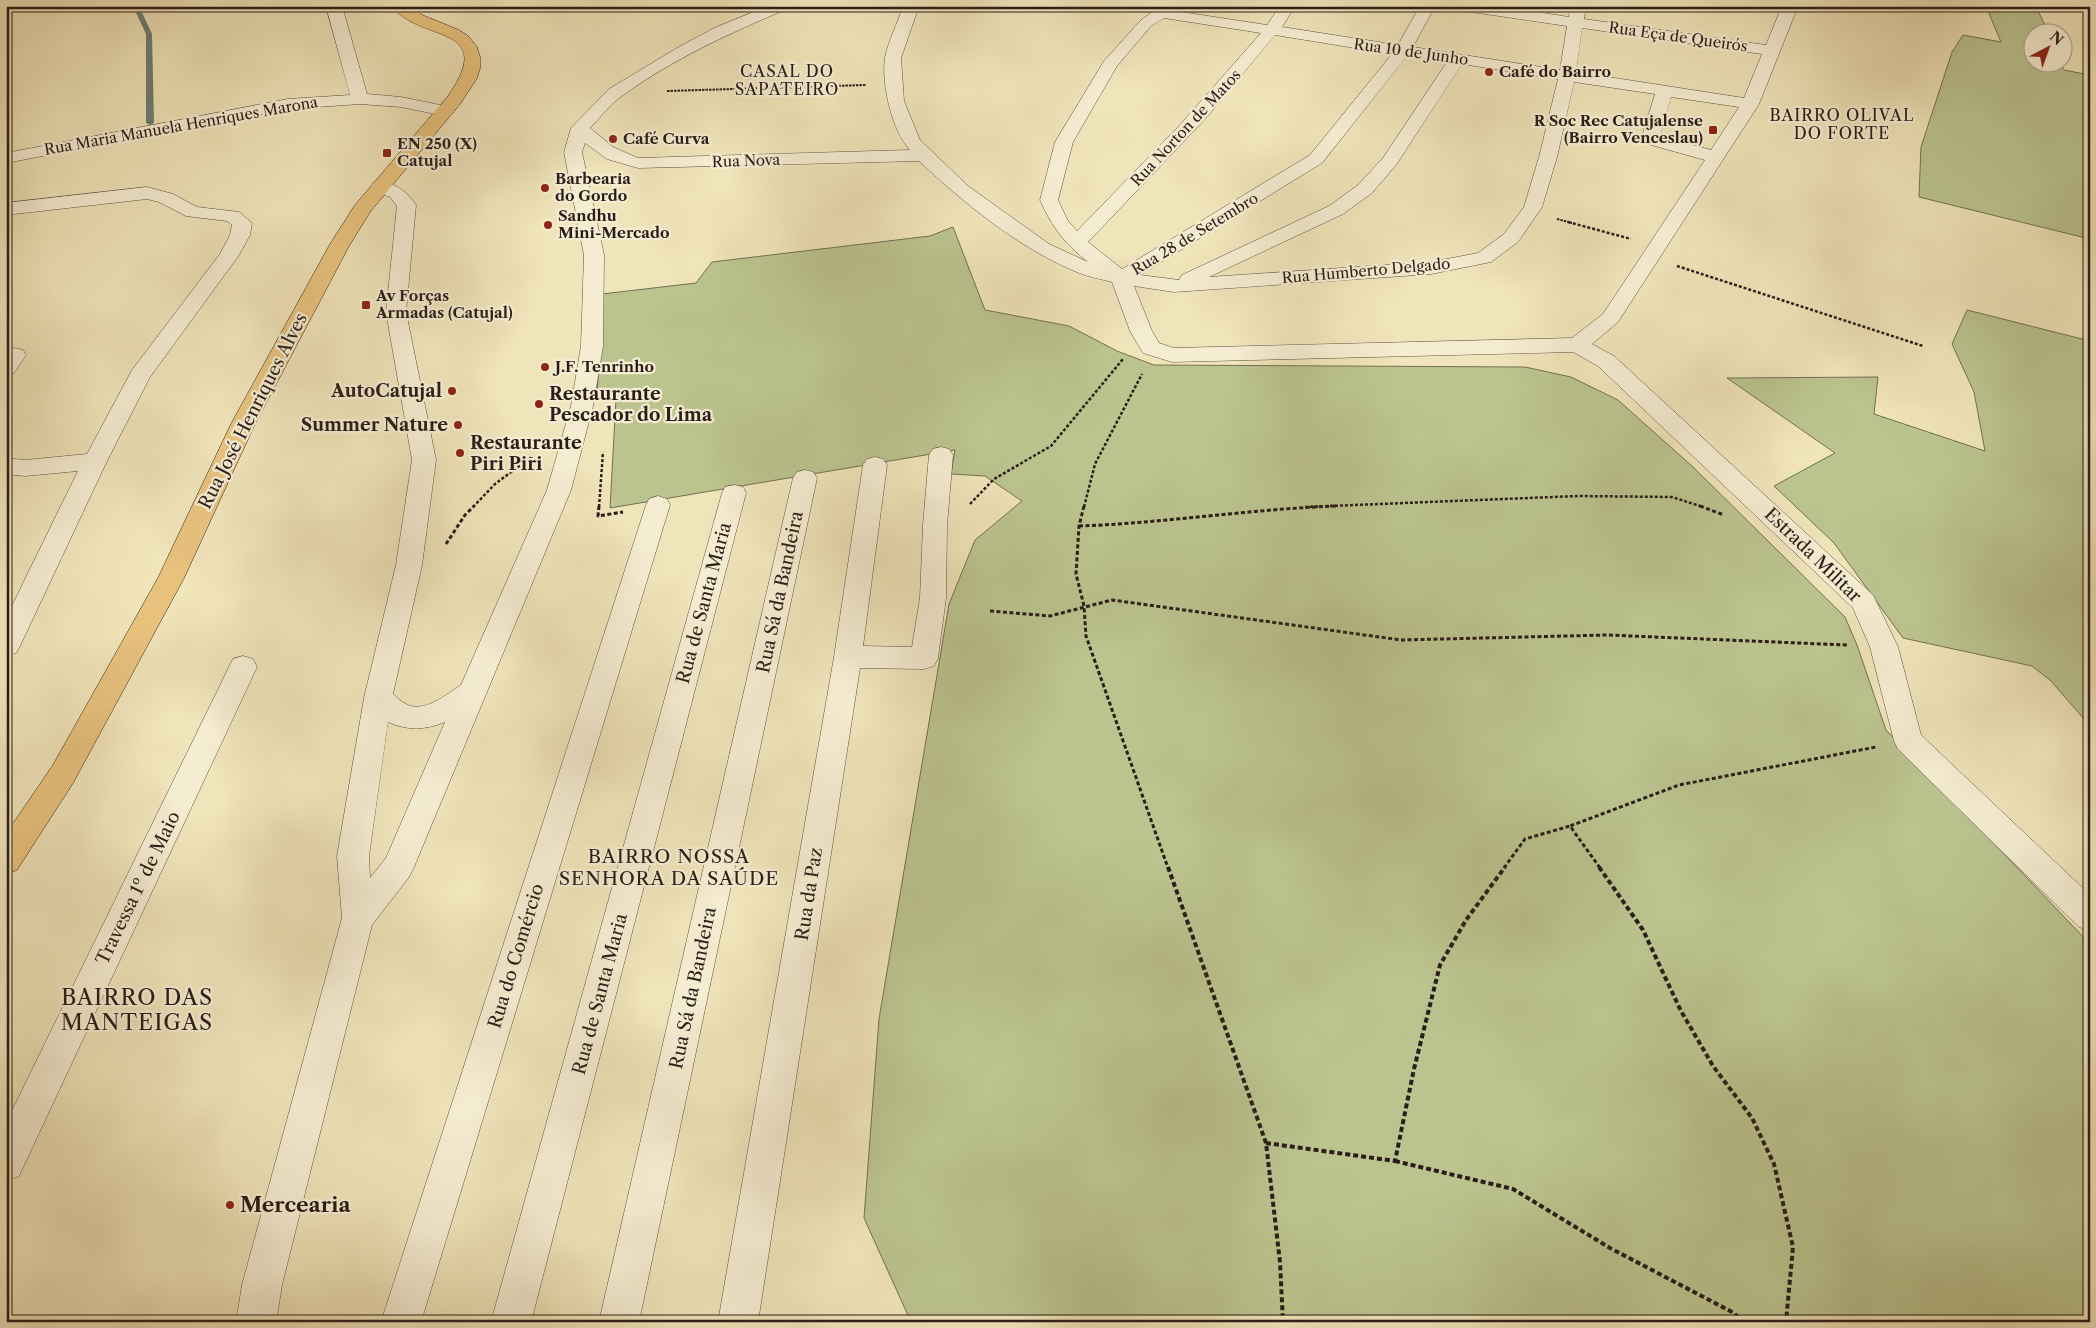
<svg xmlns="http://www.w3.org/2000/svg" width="2096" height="1328" viewBox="0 0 2096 1328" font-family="'Libre Caslon Text',serif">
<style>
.green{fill:#bbc48f;stroke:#727054}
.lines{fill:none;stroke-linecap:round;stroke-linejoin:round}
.stream{fill:#6d7e74;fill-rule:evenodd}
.minor-casing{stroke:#5c4f40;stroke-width:1}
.major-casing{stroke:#2a1d18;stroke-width:1}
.path-far3{stroke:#2a1d18;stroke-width:2;stroke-dasharray:2.5 1;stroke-linecap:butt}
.path-far2{stroke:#2a1d18;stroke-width:2.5;stroke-dasharray:3 2;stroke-linecap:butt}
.path-far1{stroke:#2a1d18;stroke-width:3;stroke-dasharray:4 2.5;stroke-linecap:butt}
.path{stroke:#2a1d18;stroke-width:4;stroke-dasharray:5 3;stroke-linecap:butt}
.minor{fill:#f5edd2;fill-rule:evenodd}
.major{fill:#e8c27d;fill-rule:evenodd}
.poi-dot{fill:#8f2418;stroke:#f5edd2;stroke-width:2}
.labels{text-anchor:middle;stroke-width:4.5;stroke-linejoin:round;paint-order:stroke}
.far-street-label{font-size:15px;fill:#2a1d18;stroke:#f5edd2}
.far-poi-label{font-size:15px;font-weight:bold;fill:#2a1d18;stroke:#f5edd2;text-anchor:start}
.far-neighbourhood-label{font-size:16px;letter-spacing:1px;fill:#2a1d18;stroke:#f5edd2}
.poi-label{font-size:18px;font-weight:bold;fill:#2a1d18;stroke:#f5edd2;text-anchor:end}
.street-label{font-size:18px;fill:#2a1d18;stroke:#f5edd2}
.neighbourhood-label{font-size:19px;letter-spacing:1px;fill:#2a1d18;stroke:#f5edd2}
.near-poi-label{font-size:21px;font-weight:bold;fill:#2a1d18;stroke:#f5edd2;text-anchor:start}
.near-neighbourhood-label{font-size:22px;letter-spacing:1px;fill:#2a1d18;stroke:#f5edd2}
</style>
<rect width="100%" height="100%" fill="#f0e4ba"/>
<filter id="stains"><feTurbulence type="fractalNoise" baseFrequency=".004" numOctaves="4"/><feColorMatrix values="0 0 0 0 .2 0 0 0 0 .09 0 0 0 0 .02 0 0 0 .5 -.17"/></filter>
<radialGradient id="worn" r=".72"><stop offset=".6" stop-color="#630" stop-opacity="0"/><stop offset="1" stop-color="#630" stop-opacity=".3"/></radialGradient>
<path class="green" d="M 1986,6 L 2036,6 L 2048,32 L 2034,32 L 2034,62 L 2060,63 L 2064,70 L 2090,75 L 2090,239 L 1919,197 L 1921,147 L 1952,52 L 1963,35 L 2001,42 Z
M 953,227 L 985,310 L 1069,326 L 1117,351 L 1154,365 L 1525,367 L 1571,377 L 1618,400 L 1693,467 L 1845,617 L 1857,645 L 1886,730 L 2090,944 L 2090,1322 L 911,1322 L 864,1218 L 879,1019 L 949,604 L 975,540 L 1022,501 L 985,476 L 951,474 L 955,450 L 610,508 L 616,399 L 597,398 L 602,294 L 696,283 L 712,262 L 930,236 Z
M 1967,310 L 2090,341 L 2090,726 L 2051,681 L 2032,666 L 1903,638 L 1834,543 L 1774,486 L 1835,453 L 1727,378 L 1878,377 L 1874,414 L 1985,451 L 1974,392 L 1952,344 Z"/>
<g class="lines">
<path class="stream" d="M 133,6 L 139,6 L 152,34 L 154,123 L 150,125 L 146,123 L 146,34 Z"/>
<g class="minor-casing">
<path id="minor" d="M 326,6 L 342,6 L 367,94 L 401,97 L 445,106 L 451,107 L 454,111 L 451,115 L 445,116 L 401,107 L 360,104 L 288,109 L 6,163 L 6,153 L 288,99 L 350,95 Z
M 768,6 L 789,6 L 787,9 C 730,33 673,59 622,96 C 610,104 600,118 590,128 L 613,147 L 638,158 L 910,150 C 892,131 881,83 885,58 C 888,41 898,23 903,6 L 919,6 L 901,58 L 904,101 L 920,140 L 968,186 L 1049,244 L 1088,262 C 1064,243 1052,227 1040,200 L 1055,142 L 1104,61 L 1141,20 L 1161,6 L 1179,6 L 1175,11 L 1267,25 L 1280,6 L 1295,6 L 1282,27 L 1398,45 L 1420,6 L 1435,6 L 1413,47 L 1560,70 L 1567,26 L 1465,11 L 1460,9 L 1458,6 L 1498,6 L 1569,17 L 1570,6 L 1586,6 L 1584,19 L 1766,45 L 1782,6 L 1798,6 L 1759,104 L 1618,322 L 1592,344 L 1614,356 L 1873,595 L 1898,647 L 1921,735 L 2090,895 L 2090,931 L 2079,927 L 1898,749 L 1894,741 L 1870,647 L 1853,608 L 1598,366 L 1573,352 L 1172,362 L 1143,353 L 1130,331 L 1112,282 C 1101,279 1089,277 1079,273 C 1020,249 965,204 919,161 L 638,168 L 607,159 L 585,143 L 582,152 L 604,255 L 603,346 L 593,406 L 571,490 L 414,867 L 409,877 L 372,925 L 282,1285 L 276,1322 L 236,1322 L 242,1285 L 342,918 L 337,856 L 364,698 L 396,565 L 412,460 L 386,312 L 397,206 L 390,197 L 373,191 L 371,187 L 373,183 C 391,179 407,191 416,205 L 406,312 L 436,460 L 422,565 L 393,694 C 397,697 401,702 406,704 C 424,714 447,694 461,685 L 547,490 L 571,406 L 581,346 L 584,255 L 564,152 L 571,128 L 609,89 L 677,48 L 714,28 ZM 1164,18 L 1261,33 L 1179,126 L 1077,231 L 1068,221 L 1058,200 L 1073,142 L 1117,66 L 1151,26 ZM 1582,28 L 1762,54 L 1744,98 L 1576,72 ZM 1275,35 L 1392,54 L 1310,155 L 1122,269 L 1088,242 L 1207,117 ZM 1407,56 L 1447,62 L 1383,158 L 1358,185 L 1329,206 L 1182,275 L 1179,280 L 1140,275 L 1322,163 ZM 1462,64 L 1558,79 L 1539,157 L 1524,207 L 1504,234 L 1478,253 L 1431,262 L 1209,277 L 1343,214 L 1372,193 L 1396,165 ZM 1574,82 L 1655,94 L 1641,139 L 1644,143 L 1705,160 L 1603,314 L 1572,338 L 1174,348 L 1159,343 L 1152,331 L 1134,286 L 1174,292 L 1431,274 L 1491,262 L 1518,242 L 1542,207 L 1557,157 ZM 1671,97 L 1739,107 L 1711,150 L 1660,136 ZM 388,722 C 408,731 425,730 445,722 L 386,858 L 370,878 L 369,856 Z
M 147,187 L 173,194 L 197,207 L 239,212 L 252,223 L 250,235 L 239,255 L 150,377 L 107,461 L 20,646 L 16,653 L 6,656 L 6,618 L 78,471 L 25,476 L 6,474 L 6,458 L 25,460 L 87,454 L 132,370 L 220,254 L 230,235 L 232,225 L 227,221 L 186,216 L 159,202 L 147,199 L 6,215 L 6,203 Z
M 15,348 L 23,350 L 26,355 L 14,373 L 6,375 L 6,352 Z
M 941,447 L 949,449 L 953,455 L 947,525 L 946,598 L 938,658 L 934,666 L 924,669 L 860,668 L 758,1322 L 718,1322 L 834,657 L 863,465 L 867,459 L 875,457 L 883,459 L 887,465 L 863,646 L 912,647 L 920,598 L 923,525 L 929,455 L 933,449 Z
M 805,470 L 813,472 L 817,478 L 639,1322 L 599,1322 L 793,478 L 797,472 Z
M 734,485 L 743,487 L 746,493 L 531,1322 L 491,1322 L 722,493 L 725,487 Z
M 658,496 L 667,499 L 670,505 L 421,1322 L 381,1322 L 646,505 L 649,499 Z
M 243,656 L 253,659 L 257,667 L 19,1176 L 6,1181 L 6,1123 L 229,667 L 233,659 Z"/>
</g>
<g class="major-casing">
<path id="major" d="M 392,6 L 410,6 L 422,15 L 459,30 L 468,36 L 477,47 L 480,57 L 480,68 L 477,78 L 460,104 L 370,212 L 349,246 L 255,424 L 184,578 L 73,783 L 17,870 L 6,874 L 6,834 L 53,765 L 158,578 L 231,424 L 329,246 L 355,205 L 448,96 C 499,23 418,43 392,6 Z"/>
</g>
<path class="path-far3" d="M 667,91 L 866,85
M 1557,219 L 1572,223"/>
<path class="path-far2" d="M 1568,222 L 1631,239
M 1677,266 L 1923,346
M 970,504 L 994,479 L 1051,446 L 1123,359
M 473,507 L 495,484 L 530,458 L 535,459
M 599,507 L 603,452
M 1084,507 L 1095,464 L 1142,374
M 1305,507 L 1578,496 L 1672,497 L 1703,507"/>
<path class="path-far1" d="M 599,506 L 598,516 L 623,512
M 1084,506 L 1079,526 L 1076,574 L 1084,606 L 1086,636 L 1168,868
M 1700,506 L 1724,515
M 1079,526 C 1165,523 1251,509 1337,506
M 446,544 L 465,515 L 474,506
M 990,611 L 1050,616 L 1112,600 L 1401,640 L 1607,635 L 1847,645
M 1504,868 L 1525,839 L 1570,826
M 1600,868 L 1570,826 L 1679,785 L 1876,747"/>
<path class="path" d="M 1168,867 L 1266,1143 L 1280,1262 L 1283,1322
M 1599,867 L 1643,930 L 1681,1011 L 1713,1066 L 1752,1118 L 1774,1164 L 1793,1247 L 1786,1322
M 1266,1143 L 1395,1161 L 1414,1069 L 1440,965 L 1466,920 L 1505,867
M 1395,1161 L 1513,1189 L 1610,1248 L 1734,1313 L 1742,1322"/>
<use href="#minor" class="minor"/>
<use href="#major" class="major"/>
</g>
<g class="poi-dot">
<circle cx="1489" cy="72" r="5"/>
<rect x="1708" y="125" width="10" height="10" rx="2.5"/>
<circle cx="613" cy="139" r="5"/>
<rect x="382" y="148" width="10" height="10" rx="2.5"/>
<circle cx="545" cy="188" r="5"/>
<circle cx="548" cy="225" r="5"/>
<rect x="361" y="300" width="10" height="10" rx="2.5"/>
<circle cx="545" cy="367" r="5"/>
<circle cx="452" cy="391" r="5"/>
<circle cx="539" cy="404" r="5"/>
<circle cx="458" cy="425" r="5"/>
<circle cx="460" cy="453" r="5"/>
<circle cx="230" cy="1205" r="5"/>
</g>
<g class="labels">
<g class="far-street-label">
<text transform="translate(1678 37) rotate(8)" y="5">Rua Eça de Queirós</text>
<text transform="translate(1411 52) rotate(8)" y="5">Rua 10 de Junho</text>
<text transform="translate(181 126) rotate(-10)" y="5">Rua Maria Manuela Henriques Marona</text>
<text transform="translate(1186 128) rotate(-47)" y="5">Rua Norton de Matos</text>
<text transform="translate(746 161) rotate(-2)" y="5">Rua Nova</text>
<text transform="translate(1195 234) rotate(-31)" y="5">Rua 28 de Setembro</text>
<text transform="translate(1366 271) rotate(-5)" y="5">Rua Humberto Delgado</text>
</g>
<g class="far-poi-label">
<text x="1499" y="77">Café do Bairro</text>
<text x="1703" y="126" text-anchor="end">R Soc Rec Catujalense<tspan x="1703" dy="17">(Bairro Venceslau)</tspan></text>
<text x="623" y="144">Café Curva</text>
<text x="397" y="149">EN 250 (X)<tspan x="397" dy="17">Catujal</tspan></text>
<text x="555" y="184">Barbearia<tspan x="555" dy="17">do Gordo</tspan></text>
<text x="558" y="221">Sandhu<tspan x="558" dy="17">Mini-Mercado</tspan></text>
<text x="376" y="301">Av Forças<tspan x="376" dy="17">Armadas (Catujal)</tspan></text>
<text x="555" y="372">J.F. Tenrinho</text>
</g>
<g class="far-neighbourhood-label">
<text x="787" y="77">CASAL DO<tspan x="787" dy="18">SAPATEIRO</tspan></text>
<text x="1842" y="121">BAIRRO OLIVAL<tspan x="1842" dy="18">DO FORTE</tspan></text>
</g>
<g class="poi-label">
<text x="442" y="397">AutoCatujal</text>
<text x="549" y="400" text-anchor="start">Restaurante<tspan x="549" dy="21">Pescador do Lima</tspan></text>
<text x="448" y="431">Summer Nature</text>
<text x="470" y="449" text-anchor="start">Restaurante<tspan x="470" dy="21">Piri Piri</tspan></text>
</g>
<g class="street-label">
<text transform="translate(253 411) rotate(-63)" y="6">Rua José Henriques Alves</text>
<text transform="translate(1813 555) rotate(44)" y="6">Estrada Militar</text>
<text transform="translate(780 592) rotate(-78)" y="6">Rua Sá da Bandeira</text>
<text transform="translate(704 603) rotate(-75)" y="6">Rua de Santa Maria</text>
<text transform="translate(138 888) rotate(-64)" y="6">Travessa 1º de Maio</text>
<text transform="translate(809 894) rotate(-81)" y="6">Rua da Paz</text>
<text transform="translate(516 956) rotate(-73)" y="6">Rua do Comércio</text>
<text transform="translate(693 988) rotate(-78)" y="6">Rua Sá da Bandeira</text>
<text transform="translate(600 994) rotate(-75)" y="6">Rua de Santa Maria</text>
</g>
<g class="neighbourhood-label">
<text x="669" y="863">BAIRRO NOSSA<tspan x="669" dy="22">SENHORA DA SAÚDE</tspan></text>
</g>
<g class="near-poi-label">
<text x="240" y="1212">Mercearia</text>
</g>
<g class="near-neighbourhood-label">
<text x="137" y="1005">BAIRRO DAS<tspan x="137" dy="25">MANTEIGAS</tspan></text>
</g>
</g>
<rect width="2096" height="1328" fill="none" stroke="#f0e4ba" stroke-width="25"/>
<rect x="8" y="8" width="2081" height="1313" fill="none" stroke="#2a1d18" stroke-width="2.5"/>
<rect x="12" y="12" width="2071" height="1303" fill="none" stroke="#2a1d18"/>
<g transform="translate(2048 48) rotate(41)"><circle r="24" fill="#f5edd2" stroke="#a49a88"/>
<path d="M0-4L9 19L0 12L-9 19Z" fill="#8f2418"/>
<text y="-8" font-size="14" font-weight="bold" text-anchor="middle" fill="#2a1d18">N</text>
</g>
<rect width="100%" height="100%" filter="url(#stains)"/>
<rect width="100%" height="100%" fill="url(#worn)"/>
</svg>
